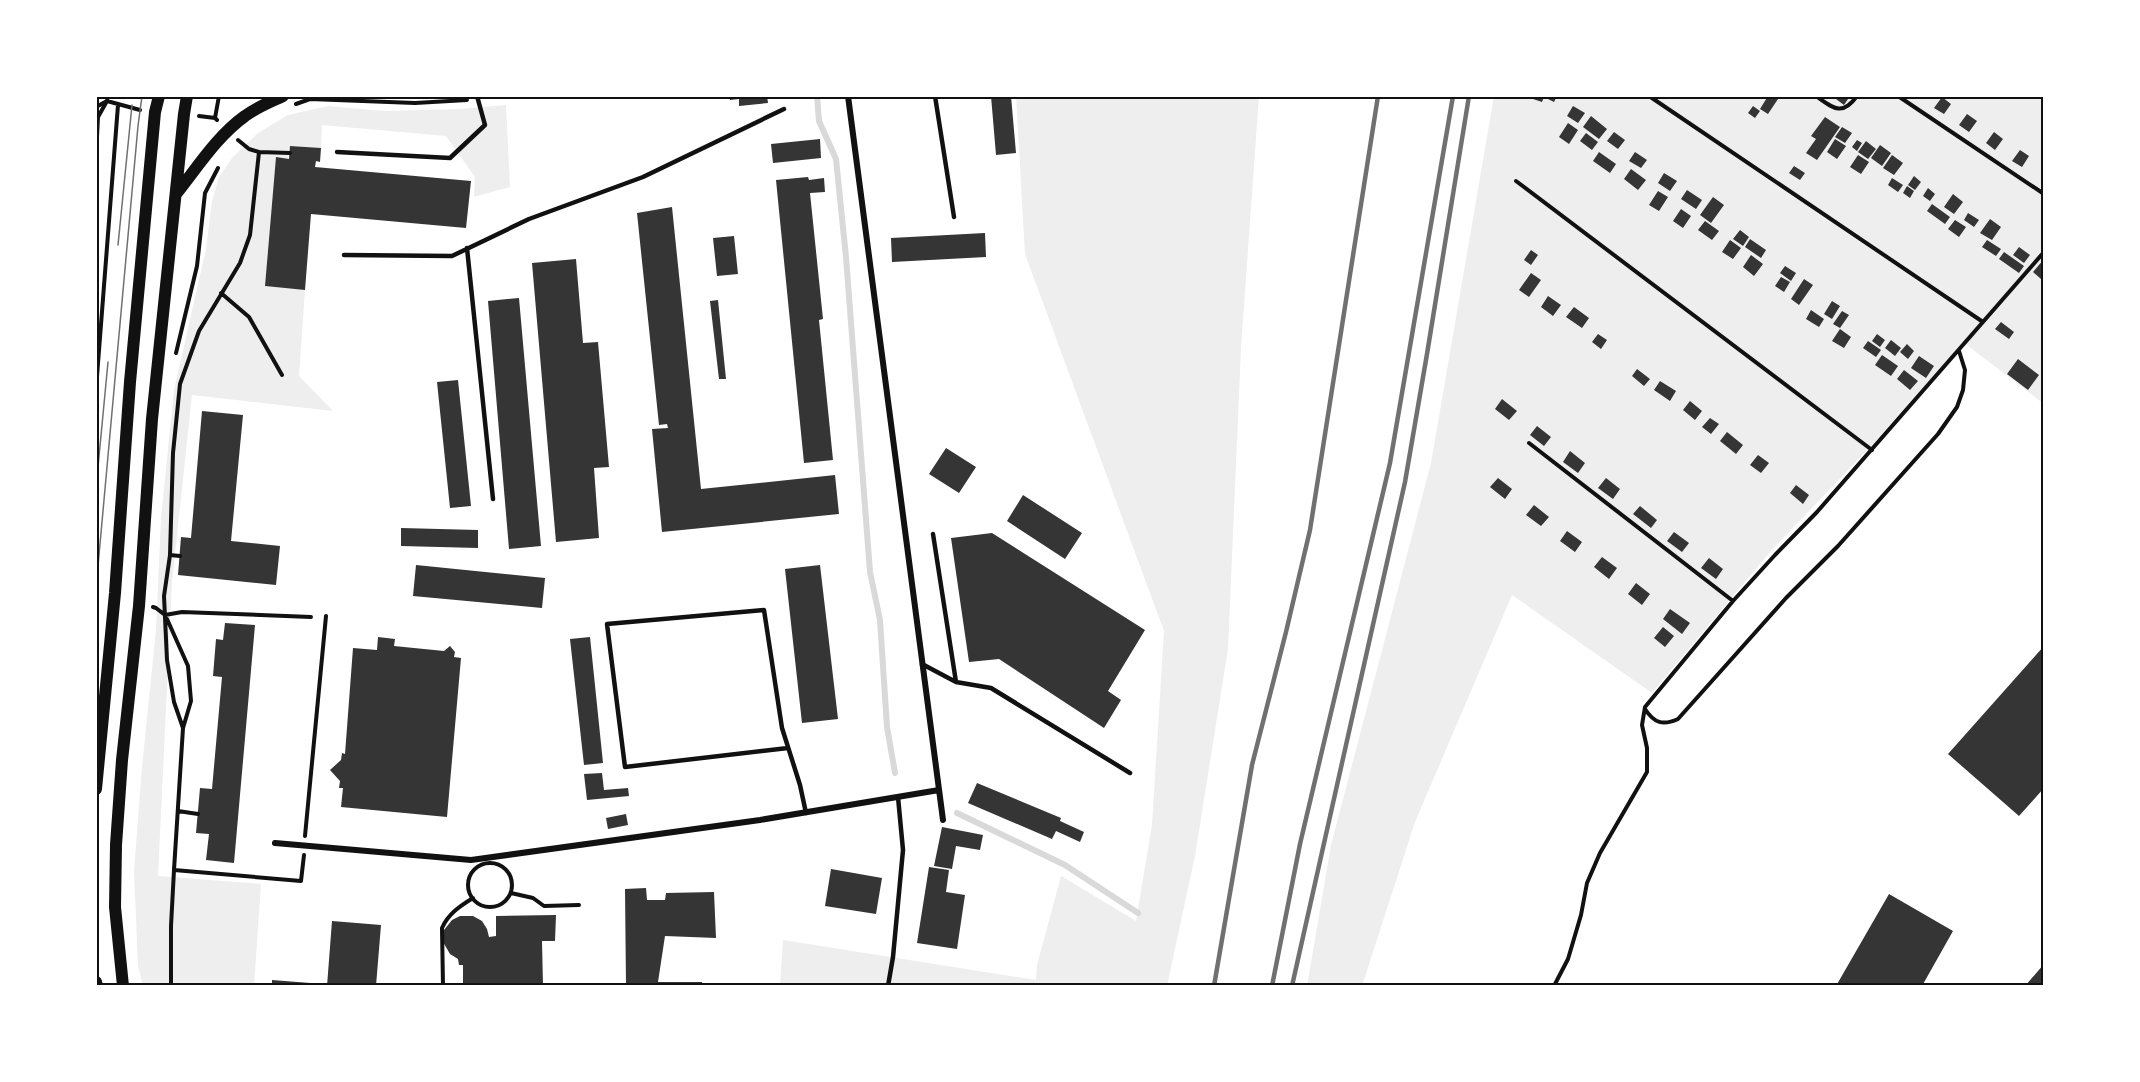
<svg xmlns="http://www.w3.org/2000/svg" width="2140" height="1082" viewBox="0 0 2140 1082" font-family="'DejaVu Sans',sans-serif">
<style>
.green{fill:#eee}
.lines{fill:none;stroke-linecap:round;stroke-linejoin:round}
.stream{stroke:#d9d9d9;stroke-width:6}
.building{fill:#353535}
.path{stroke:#111;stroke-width:4}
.service{stroke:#111;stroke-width:4.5}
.minor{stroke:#111;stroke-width:6}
.secondary{stroke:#111;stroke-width:12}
.tram{stroke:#707070;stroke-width:1.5}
.rail{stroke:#707070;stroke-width:4.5}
.neatline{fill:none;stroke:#111;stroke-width:2}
</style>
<rect width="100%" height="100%" fill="#fff"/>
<path class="green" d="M 1016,96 L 1259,96 L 1241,348 L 1228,649 L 1195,856 L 1167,986 L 780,986 L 783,940 L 1036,980 L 1037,965 L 1061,876 L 1136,921 L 1152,825 L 1164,631 L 1025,254 Z
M 1494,96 L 2044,96 L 2044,404 L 1963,342 L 1869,448 L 1770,552 L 1652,693 L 1512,595 L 1415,822 L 1362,986 L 1307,986 L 1331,845 L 1431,463 Z
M 506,105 L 510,187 L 474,197 L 475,177 L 446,136 L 322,125 L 321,148 L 291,146 L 289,159 L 276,158 L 265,286 L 305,290 L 299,376 L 333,411 L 192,395 L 172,582 L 158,876 L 261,884 L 254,986 L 143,986 L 138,966 L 134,871 L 142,767 L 156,630 L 161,518 L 174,390 L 206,249 L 212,201 L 219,177 L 232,158 L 258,133 L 288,115 L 328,106 L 385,111 L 461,109 Z"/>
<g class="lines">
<path class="stream" d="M 817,96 L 819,121 L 836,159 L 846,257 L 870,572 L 880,620 L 887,727 L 895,773
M 957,813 L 1065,865 L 1138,913"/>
</g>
<path class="building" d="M 730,96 L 767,96 L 768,103 L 739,106 L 739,99 L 730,100 Z
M 991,96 L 1011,96 L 1016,153 L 996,155 Z
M 1534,96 L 1557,96 L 1554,102 L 1544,97 L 1542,102 L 1533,99 Z
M 1768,96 L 1780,96 L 1768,114 L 1760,109 Z
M 1832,96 L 1850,96 L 1844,105 Z
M 1942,97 L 1951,104 L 1944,114 L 1934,108 Z
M 1573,106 L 1585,113 L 1578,123 L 1567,116 Z
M 1753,106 L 1760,111 L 1755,118 L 1748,113 Z
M 1967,114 L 1977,121 L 1969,132 L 1959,125 Z
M 1591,116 L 1607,129 L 1599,139 L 1583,127 Z
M 1825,117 L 1840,127 L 1817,160 L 1806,153 L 1816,139 L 1811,136 Z
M 1568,123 L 1578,130 L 1569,144 L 1559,137 Z
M 1842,127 L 1852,133 L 1845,143 L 1835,137 Z
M 1614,132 L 1625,140 L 1618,149 L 1607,141 Z
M 1994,132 L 2003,139 L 1995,150 L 1986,143 Z
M 1586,133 L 1598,142 L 1592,150 L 1580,141 Z
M 820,139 L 821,158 L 773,163 L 771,144 Z
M 1835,139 L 1846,146 L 1837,159 L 1827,152 Z
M 1857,140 L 1862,143 L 1857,151 L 1852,147 Z
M 1866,141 L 1876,149 L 1868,159 L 1858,152 Z
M 1880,145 L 1891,153 L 1882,166 L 1871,158 Z
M 290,146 L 321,148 L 320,162 L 316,161 L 315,167 L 471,181 L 466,228 L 311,214 L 305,290 L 265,286 L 276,157 L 289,159 Z
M 2020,150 L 2029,156 L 2022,167 L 2012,161 Z
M 1599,152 L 1616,164 L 1610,173 L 1593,161 Z
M 1635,152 L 1647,160 L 1641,168 L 1629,161 Z
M 1858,155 L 1869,162 L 1861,174 L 1850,167 Z
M 1892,155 L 1903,163 L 1894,175 L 1883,168 Z
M 1794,166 L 1805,173 L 1800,180 L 1789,173 Z
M 1631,169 L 1646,180 L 1638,190 L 1624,179 Z
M 1664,173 L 1677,181 L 1670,191 L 1658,183 Z
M 1914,176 L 1921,182 L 1915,190 L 1908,185 Z
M 808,177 L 809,180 L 824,178 L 825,192 L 810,193 L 823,319 L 819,320 L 833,460 L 804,463 L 776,180 Z
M 1892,178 L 1903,185 L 1898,192 L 1888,185 Z
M 1907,186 L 1914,191 L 1910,198 L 1903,193 Z
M 1928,188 L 1935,194 L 1930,201 L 1923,196 Z
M 1687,190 L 1702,200 L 1696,209 L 1681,199 Z
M 1658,191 L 1668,197 L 1659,211 L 1649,205 Z
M 1953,194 L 1963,202 L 1954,214 L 1944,207 Z
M 1713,197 L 1724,205 L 1711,223 L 1700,215 Z
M 1932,204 L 1950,217 L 1945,224 L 1927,211 Z
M 672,207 L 701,489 L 835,475 L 839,514 L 662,532 L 652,429 L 668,428 L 667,424 L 659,425 L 637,213 Z
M 1681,209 L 1691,216 L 1683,228 L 1673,221 Z
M 1968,213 L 1979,220 L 1974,227 L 1964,220 Z
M 1990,219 L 2001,227 L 1992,240 L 1980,233 Z
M 1955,220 L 1966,227 L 1959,237 L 1948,229 Z
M 1705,221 L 1719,231 L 1712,240 L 1698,230 Z
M 1740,230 L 1749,237 L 1743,246 L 1733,239 Z
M 985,233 L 986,257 L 892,262 L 891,238 Z
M 734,236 L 738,274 L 717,276 L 713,238 Z
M 1750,239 L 1766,250 L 1761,258 L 1745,247 Z
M 1730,240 L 1741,248 L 1733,259 L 1722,252 Z
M 1987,240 L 2001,249 L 1996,256 L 1982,247 Z
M 2019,247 L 2030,255 L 2024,263 L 2013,255 Z
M 1531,250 L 1538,255 L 1531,265 L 1524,260 Z
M 2004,252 L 2024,266 L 2019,273 L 1999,259 Z
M 1751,255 L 1763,264 L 1754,276 L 1743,267 Z
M 576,259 L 583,343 L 598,342 L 609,467 L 594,468 L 599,538 L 556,542 L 532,263 Z
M 2044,259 L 2044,275 L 2041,279 L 2033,272 Z
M 1785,266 L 1796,273 L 1791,281 L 1780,273 Z
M 1531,273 L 1541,280 L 1529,297 L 1519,290 Z
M 1781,277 L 1790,282 L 1784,292 L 1775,286 Z
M 1804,279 L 1813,285 L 1799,305 L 1791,299 Z
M 1548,296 L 1561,305 L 1553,316 L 1541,307 Z
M 519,298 L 541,546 L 509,549 L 488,301 Z
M 718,300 L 726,379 L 719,379 L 710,301 Z
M 1832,301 L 1840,306 L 1832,319 L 1824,314 Z
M 1574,307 L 1589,318 L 1582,328 L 1566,317 Z
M 1811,310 L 1824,319 L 1819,327 L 1806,319 Z
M 1842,311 L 1849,315 L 1840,328 L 1833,324 Z
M 2001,322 L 2014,332 L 2009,339 L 1995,329 Z
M 1840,329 L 1851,337 L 1844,348 L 1832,341 Z
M 1598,334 L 1607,340 L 1601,349 L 1592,342 Z
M 1877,334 L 1885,340 L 1880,347 L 1872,341 Z
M 1891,340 L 1901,348 L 1895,356 L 1885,348 Z
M 1868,341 L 1881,350 L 1876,357 L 1863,348 Z
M 1907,344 L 1914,351 L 1908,359 L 1900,352 Z
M 1882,355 L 1898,366 L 1891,376 L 1875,365 Z
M 1919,356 L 1934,366 L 1926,378 L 1911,368 Z
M 2018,359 L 2039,375 L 2028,390 L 2007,374 Z
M 1637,369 L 1650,379 L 1644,386 L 1632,376 Z
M 1904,370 L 1918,381 L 1910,390 L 1897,379 Z
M 458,380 L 471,506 L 450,508 L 437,382 Z
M 1660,381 L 1676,391 L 1670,401 L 1654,390 Z
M 1502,399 L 1517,411 L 1509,420 L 1495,409 Z
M 1690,401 L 1702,411 L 1695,420 L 1683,410 Z
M 202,411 L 243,415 L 231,541 L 280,546 L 276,585 L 178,575 L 181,537 L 191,538 Z
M 1710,418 L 1719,424 L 1711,434 L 1702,427 Z
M 1537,426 L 1551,437 L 1544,446 L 1530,435 Z
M 1727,432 L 1743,445 L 1736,454 L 1720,441 Z
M 946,448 L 976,467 L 959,493 L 929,474 Z
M 1570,451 L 1585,463 L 1578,473 L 1563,462 Z
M 1758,455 L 1769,463 L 1761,473 L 1750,465 Z
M 1498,478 L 1512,489 L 1505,499 L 1490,487 Z
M 1606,478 L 1620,489 L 1613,499 L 1598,488 Z
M 1796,485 L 1809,495 L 1803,504 L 1790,493 Z
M 1023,495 L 1082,533 L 1065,559 L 1007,521 Z
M 1534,505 L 1549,517 L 1541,526 L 1526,515 Z
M 1640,506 L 1657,520 L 1651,528 L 1633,514 Z
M 401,528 L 478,530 L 478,548 L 401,546 Z
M 1567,531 L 1582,542 L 1575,552 L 1560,541 Z
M 1674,532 L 1689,543 L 1682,552 L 1667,541 Z
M 992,533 L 1145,630 L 1108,691 L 1121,700 L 1104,728 L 999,659 L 969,662 L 951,538 Z
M 1602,557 L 1617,568 L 1609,579 L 1594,567 Z
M 1709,558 L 1723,569 L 1716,579 L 1701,568 Z
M 416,565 L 545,578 L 542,608 L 413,596 Z
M 820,565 L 838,719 L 802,723 L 785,569 Z
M 1636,583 L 1650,594 L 1642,605 L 1628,594 Z
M 1670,609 L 1690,623 L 1682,634 L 1663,619 Z
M 225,623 L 255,625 L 234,863 L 206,860 L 209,834 L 196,833 L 200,788 L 212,789 L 222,677 L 213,676 L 216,639 L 223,640 Z
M 1663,627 L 1674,636 L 1665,647 L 1654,638 Z
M 378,637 L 395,639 L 394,646 L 444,651 L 450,646 L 455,652 L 454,657 L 461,658 L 447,817 L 341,807 L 343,788 L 339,788 L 340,781 L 330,770 L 341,760 L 342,753 L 345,754 L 353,648 L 377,650 Z
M 590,637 L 603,763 L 584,765 L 570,639 Z
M 2044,646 L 2044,788 L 2019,816 L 1948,754 Z
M 602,773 L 604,790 L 628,788 L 629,796 L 587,800 L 584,774 Z
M 977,783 L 1061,818 L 1060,821 L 1084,832 L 1080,842 L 1056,831 L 1052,839 L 968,803 Z
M 626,814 L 628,825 L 608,829 L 606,818 Z
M 942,827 L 983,835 L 980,850 L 956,846 L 952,869 L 934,866 Z
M 929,867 L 949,870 L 946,892 L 965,895 L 957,949 L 917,943 Z
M 831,869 L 882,878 L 876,914 L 825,906 Z
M 646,888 L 647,900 L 665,900 L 666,893 L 714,892 L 716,938 L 665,936 L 658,982 L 702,982 L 703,986 L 626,986 L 625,889 Z
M 1889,894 L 1953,931 L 1922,986 L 1836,986 Z
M 556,915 L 555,941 L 542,941 L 543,986 L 463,986 L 463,965 L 459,965 L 458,959 L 450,954 L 443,942 L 444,930 L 452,920 L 460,916 L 473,916 L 482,921 L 487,929 L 489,937 L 496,936 L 496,916 Z
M 332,921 L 381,925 L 376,986 L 327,986 Z
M 2044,964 L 2044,986 L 2025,986 Z
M 272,980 L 323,984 L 323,986 L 272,986 Z"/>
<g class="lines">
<path class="path" d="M 1649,96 L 1983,322
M 1816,96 C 1833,108 1842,117 1857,96
M 1898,96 L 2044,194
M 296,104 L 310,99 L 415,103 L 467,100
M 96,107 L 107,101 L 140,110
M 199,116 L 215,118 L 217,120
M 215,118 L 219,96
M 259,152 L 290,153
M 96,156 L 98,117 L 107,101 L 108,96
M 1516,181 L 1872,450
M 221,293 L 249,317 L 282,375
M 176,353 L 197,266 L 205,193 L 218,168
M 96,389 L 118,105
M 1529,443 L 1733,601
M 170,555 L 180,556
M 153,607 L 156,608 L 165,615 L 182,612 L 311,617
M 167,619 L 188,666 L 191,701 L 183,728 L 174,870
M 1645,709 C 1654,723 1663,726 1678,719 L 1786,598 L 1838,546 L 1938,434 L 1957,407 L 1963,390 L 1965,370 L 1959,351
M 183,728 L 174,702 L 167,660 L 164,596 L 170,555 L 173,453 L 180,384 L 199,331 L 240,263 L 250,235 L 259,152 L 249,149 L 238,140
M 178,811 L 198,814
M 305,836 L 326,616
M468 885a22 22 0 1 1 44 0a22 22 0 1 1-44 0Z
M 511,893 L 533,898 L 544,906 L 579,905
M 171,986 L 171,926 L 174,870 L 301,881 L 304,855
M 443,986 L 442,928 C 448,914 460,906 473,898
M 1554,986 L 1568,959 L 1581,915 L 1587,883 L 1600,853 L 1647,772 L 1647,748 L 1642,725 L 1645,707 L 1733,601 L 1775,555 L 1817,512 L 2044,252"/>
<path class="service" d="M 935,96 L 954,217
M 337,152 L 450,158 L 485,125 L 477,96
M 467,248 L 493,499
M 344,255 L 452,256 L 529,219 L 643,177 L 784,109
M 933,534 L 956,682
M 922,664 L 956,682 L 991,688 L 1130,773
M 788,748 L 625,767 L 607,624 L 764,610 L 782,728 L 800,785 L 806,813
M 888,986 L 893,957 L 903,850 L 898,797"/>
<path class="minor" d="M 848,96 L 943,820
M 275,843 L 471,860 L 760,820 L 939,790"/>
<path class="secondary" d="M 176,194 C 197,168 217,136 245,116 C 257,107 270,102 283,96
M 96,789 L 115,593 L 130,382 L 155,112 L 159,96
M 96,982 L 97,986
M 123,986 L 115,907 L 116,845 L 122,760 L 139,606 L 152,419 L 184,114 L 187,96"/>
<path class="tram" d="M 118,245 L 132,105
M 96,488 L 108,362
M 96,588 L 138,126 L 142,96"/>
<path class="rail" d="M 1214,986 L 1252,765 L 1286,632 L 1310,530 L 1378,96
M 1272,986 L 1300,844 L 1390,463 L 1453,96
M 1292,986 L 1405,482 L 1427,354 L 1469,96"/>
</g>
<rect width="2140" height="1082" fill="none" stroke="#ffffff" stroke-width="195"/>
<rect x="98" y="98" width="1944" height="886" class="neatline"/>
</svg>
